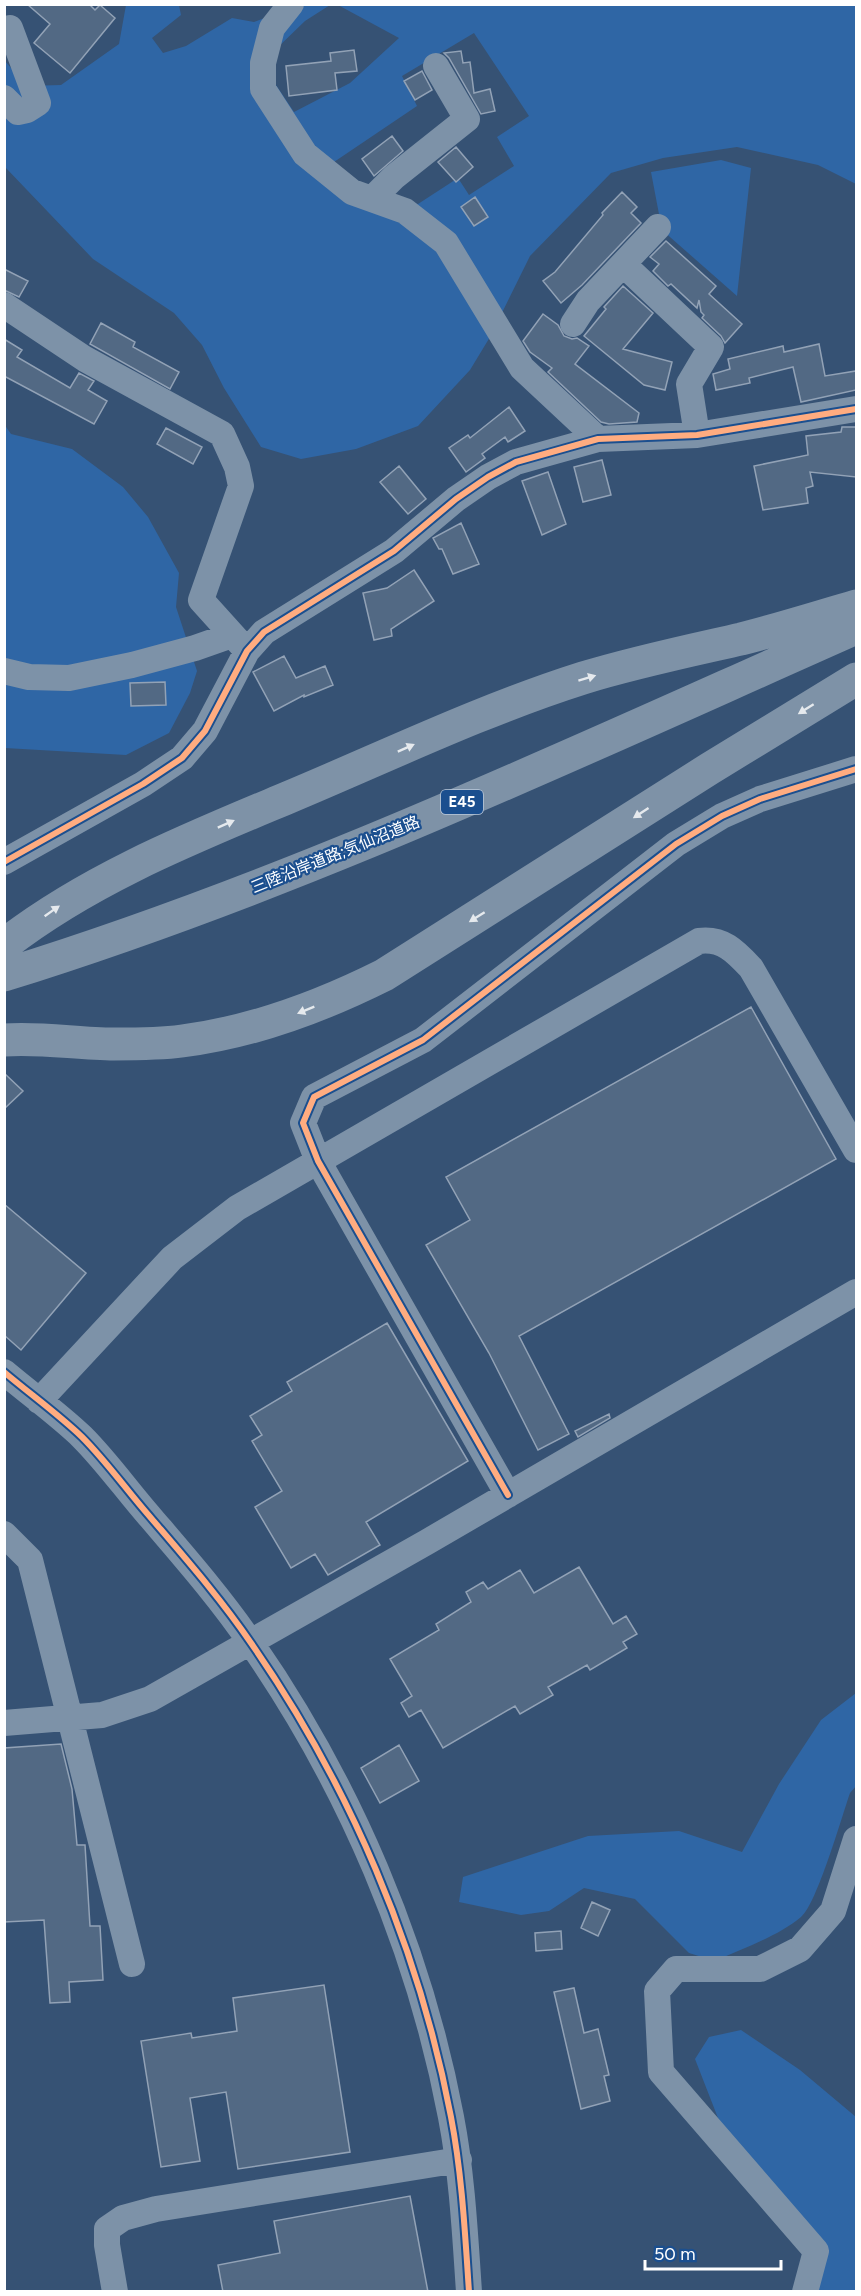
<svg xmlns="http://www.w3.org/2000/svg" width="861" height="2296" viewBox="0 0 861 2296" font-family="Figtree,'Noto Sans JP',sans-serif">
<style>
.green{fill:#2f66a5;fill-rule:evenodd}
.building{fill:#526984;stroke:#92a2b6;stroke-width:1.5}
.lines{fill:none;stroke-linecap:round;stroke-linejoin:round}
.minor{stroke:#7d92a8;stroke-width:26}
.highway{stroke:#7e92a7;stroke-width:33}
.cycleway-casing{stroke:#1b4f8f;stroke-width:10}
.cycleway{stroke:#ffac80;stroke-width:6}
.oneway{fill:#e5e9ed}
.labels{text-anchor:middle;stroke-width:4.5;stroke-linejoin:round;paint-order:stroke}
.shield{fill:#1b4f8f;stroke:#bbcadd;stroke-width:1.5}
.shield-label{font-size:15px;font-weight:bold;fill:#fff}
.street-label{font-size:16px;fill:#fff;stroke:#1b4f8f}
</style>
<rect width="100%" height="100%" fill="#365274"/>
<path class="green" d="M 126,5 L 179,5 L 181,15 L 152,38 L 163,53 L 186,46 L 232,18 L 254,22 L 278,13 L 283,5 L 330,5 L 305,21 L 275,50 L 276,85 L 294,112 L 350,83 L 399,38 L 338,5 L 856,5 L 856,184 L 818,165 L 737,147 L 663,158 L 611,173 L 530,256 L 490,337 L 470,370 L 418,426 L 356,449 L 301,459 L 261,447 L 224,388 L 202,345 L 174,313 L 93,259 L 5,167 L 4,60 L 27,86 L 61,85 L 119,44 ZM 474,33 L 529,116 L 497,137 L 514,166 L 469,195 L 458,178 L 418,204 L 366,191 L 334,162 L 417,106 L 402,76 Z
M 721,160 L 751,168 L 737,296 L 662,230 L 651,172 Z
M 4,424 L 11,434 L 72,449 L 123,487 L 148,517 L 179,573 L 176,607 L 197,671 L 190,693 L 169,733 L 126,755 L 5,748 Z
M 856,1693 L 856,1786 L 850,1793 C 842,1816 817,1904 801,1917 C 777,1937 743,1948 715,1961 L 689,1953 L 635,1899 L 584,1888 L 549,1911 L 521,1915 L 459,1902 L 463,1877 L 588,1836 L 679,1831 L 742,1852 L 779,1784 L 821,1720 Z
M 741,2030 L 800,2070 L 856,2117 L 856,2291 L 814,2291 L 800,2230 L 754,2174 L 718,2118 L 695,2059 L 709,2037 Z"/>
<path class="building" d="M 27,4 L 89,4 L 95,10 L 100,5 L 115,18 L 70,73 L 34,43 L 50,24 Z
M 354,50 L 357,71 L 335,73 L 337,90 L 289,96 L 286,66 L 331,61 L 330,53 Z
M 461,51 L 463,63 L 470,62 L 474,93 L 490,89 L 495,111 L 481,114 L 449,58 L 444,53 Z
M 422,71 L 432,90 L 415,100 L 404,81 Z
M 392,136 L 403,151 L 374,176 L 362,159 Z
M 456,147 L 473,167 L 456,182 L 438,162 Z
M 622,192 L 637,207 L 631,213 L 641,223 L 582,285 L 561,303 L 543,281 L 555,272 L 603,215 L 602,213 Z
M 475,197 L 488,217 L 474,226 L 461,207 Z
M 666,241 L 716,286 L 709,294 L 742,324 L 725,343 L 721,336 L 702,318 L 704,315 L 701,312 L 699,300 L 697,308 L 671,284 L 668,286 L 653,271 L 659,264 L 650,257 Z
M 4,269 L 28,281 L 19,297 L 4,290 Z
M 623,286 L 653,313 L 623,349 L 672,362 L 665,390 L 644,385 L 584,336 L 606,309 L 604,307 Z
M 543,314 L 558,325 L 564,336 L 572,339 L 577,338 L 589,346 L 575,364 L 639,413 L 637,422 L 609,424 L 601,422 L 548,372 L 552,368 L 530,352 L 523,341 Z
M 101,323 L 135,342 L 133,347 L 179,372 L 170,389 L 90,344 Z
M 4,339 L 22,350 L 17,357 L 70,388 L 79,373 L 94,381 L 88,390 L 107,401 L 94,424 L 4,376 Z
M 819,344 L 825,376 L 856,371 L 856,390 L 801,402 L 793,367 L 749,378 L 750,383 L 716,390 L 713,374 L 730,369 L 728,359 L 783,346 L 784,352 Z
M 509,407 L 525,431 L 508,442 L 505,437 L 482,454 L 485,458 L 466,472 L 449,448 L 468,435 L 470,438 Z
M 842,427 L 856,427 L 856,477 L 810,472 L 813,486 L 806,488 L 808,503 L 763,510 L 754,466 L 808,455 L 806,436 L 841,432 Z
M 166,428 L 202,447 L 193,464 L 157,444 Z
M 602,460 L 611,495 L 583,502 L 574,467 Z
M 399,466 L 426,499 L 408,514 L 380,482 Z
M 548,472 L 566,524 L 542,535 L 522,481 Z
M 461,523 L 479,564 L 453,574 L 442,549 L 439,549 L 433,538 Z
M 414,570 L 434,601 L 391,629 L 392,636 L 374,640 L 363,593 L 387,588 Z
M 284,656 L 296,678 L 325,666 L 333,685 L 304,697 L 304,695 L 274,711 L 253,672 Z
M 165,682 L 166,705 L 131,706 L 130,683 Z
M 751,1007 L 836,1159 L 519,1336 L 569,1434 L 538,1450 L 489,1353 L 426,1245 L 470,1220 L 446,1177 Z
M 4,1073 L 23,1091 L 4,1109 Z
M 4,1204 L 86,1273 L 21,1350 L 4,1335 Z
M 387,1323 L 468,1461 L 366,1522 L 380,1545 L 328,1575 L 315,1554 L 291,1568 L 255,1507 L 282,1491 L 252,1441 L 262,1435 L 250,1416 L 292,1391 L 287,1382 Z
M 609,1414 L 610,1418 L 578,1437 L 575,1431 Z
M 579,1567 L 613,1624 L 626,1616 L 637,1634 L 623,1642 L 627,1648 L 590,1670 L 587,1665 L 548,1687 L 553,1695 L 520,1714 L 515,1706 L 443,1748 L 421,1710 L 409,1717 L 401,1703 L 412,1696 L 390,1659 L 439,1630 L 436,1624 L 471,1602 L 466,1592 L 483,1582 L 488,1589 L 520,1570 L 534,1593 Z
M 61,1744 L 72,1789 L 77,1845 L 85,1845 L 90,1926 L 100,1926 L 103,1980 L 69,1982 L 70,2002 L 50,2003 L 44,1920 L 4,1922 L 4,1748 Z
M 399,1745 L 419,1781 L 380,1803 L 361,1768 Z
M 592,1902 L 610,1910 L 598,1936 L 581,1928 Z
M 561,1931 L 562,1949 L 536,1951 L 535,1933 Z
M 324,1985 L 350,2152 L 238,2169 L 226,2092 L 190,2098 L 200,2161 L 161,2167 L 141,2041 L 191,2033 L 192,2038 L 237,2031 L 233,1998 Z
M 574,1988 L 584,2033 L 598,2029 L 609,2075 L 604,2076 L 610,2101 L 581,2109 L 554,1992 Z
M 410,2196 L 428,2292 L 223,2292 L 218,2265 L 280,2253 L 274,2221 Z"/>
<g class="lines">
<path class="minor" d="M 291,4 L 272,28 L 263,63 L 263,89 L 305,154 L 352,192 L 405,211 L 446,243 L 522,368 L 598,439
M 4,98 L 18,112 L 27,110 L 38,103 L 10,28
M 372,199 L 394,177 L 467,119 L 436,66
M 624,265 L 711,347 L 689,384 L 697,435
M 4,305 L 85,359 L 222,434 L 237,467 L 241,486 L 201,600 L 247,651
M 573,324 L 588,301 L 658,227
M 4,671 L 29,677 L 69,678 L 132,665 L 195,648 L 232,635
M 4,862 L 143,784 L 182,758 L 205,731 L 247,651 L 264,632 L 394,551 L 456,499 L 488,477 L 516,462 L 598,439 L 697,435 L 856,409
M 4,1372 C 30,1394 58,1414 82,1437 C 107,1462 128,1492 151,1518 C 186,1559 221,1599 251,1643 C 349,1784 419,1948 451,2117 C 462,2174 465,2233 469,2292
M 39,1401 L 172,1258 L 237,1208 L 699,941 C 723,938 735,951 751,968 L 856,1150
M 508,1495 L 318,1161 L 303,1123 L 314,1097 L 423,1040 L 676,844 L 722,816 L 760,799 L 856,769
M 4,1534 L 30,1560 L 132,1964
M 4,1723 L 102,1715 L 150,1699 L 427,1542 L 856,1292
M 115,2292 L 107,2245 L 107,2229 L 123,2218 L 156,2209 L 459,2160
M 805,2292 L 816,2251 L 661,2072 L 657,1991 L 676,1969 L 760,1969 L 800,1949 L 833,1911 L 856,1839"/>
<path class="highway" d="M 4,945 C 89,879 189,839 287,798 C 385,757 482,710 583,678 C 635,662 688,651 741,639 C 780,629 818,617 856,606
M 4,975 C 298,884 576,752 856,628
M 4,1040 C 41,1037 77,1044 114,1044 C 136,1044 160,1044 182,1041 C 254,1032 320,1007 384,975 L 709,769 L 856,679"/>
<g class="cycleway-casing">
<path id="cycleway" d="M 4,862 L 143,784 L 182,758 L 205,731 L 247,651 L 264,632 L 394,551 L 456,499 L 488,477 L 516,462 L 598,439 L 697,435 L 856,409
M 4,1372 C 30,1394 58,1414 82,1437 C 107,1462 128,1492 151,1518 C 186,1559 221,1599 251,1643 C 349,1784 419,1948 451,2117 C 462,2174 465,2233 469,2292
M 508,1495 L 318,1161 L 303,1123 L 314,1097 L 423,1040 L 676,844 L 722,816 L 760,799 L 856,769"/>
</g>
<use href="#cycleway" class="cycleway"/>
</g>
<defs><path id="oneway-solid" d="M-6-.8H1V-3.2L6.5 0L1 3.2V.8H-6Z" transform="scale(1.5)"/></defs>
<g class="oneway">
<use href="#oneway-solid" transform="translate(587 678) rotate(-17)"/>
<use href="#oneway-solid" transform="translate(806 709) rotate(148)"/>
<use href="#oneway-solid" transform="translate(406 748) rotate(-24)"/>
<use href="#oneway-solid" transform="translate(641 813) rotate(147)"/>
<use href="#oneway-solid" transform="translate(226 824) rotate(-24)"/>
<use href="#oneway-solid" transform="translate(52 911) rotate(-35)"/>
<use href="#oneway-solid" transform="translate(477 917) rotate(148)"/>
<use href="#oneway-solid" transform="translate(306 1010) rotate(158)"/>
</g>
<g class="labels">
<rect class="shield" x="441" y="790" width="42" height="24" rx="4.5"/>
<g class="shield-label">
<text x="462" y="807">E45</text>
</g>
<g class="street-label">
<text transform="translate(335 854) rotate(-22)" y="6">三陸沿岸道路;気仙沼道路</text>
</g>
</g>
<rect width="861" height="2296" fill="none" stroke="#ffffff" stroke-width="12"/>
<path d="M645 2260v9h136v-9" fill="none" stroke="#ffffff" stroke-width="3"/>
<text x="654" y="2260" font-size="18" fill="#ffffff" stroke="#1b4f8f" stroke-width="4.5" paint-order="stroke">50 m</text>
</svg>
